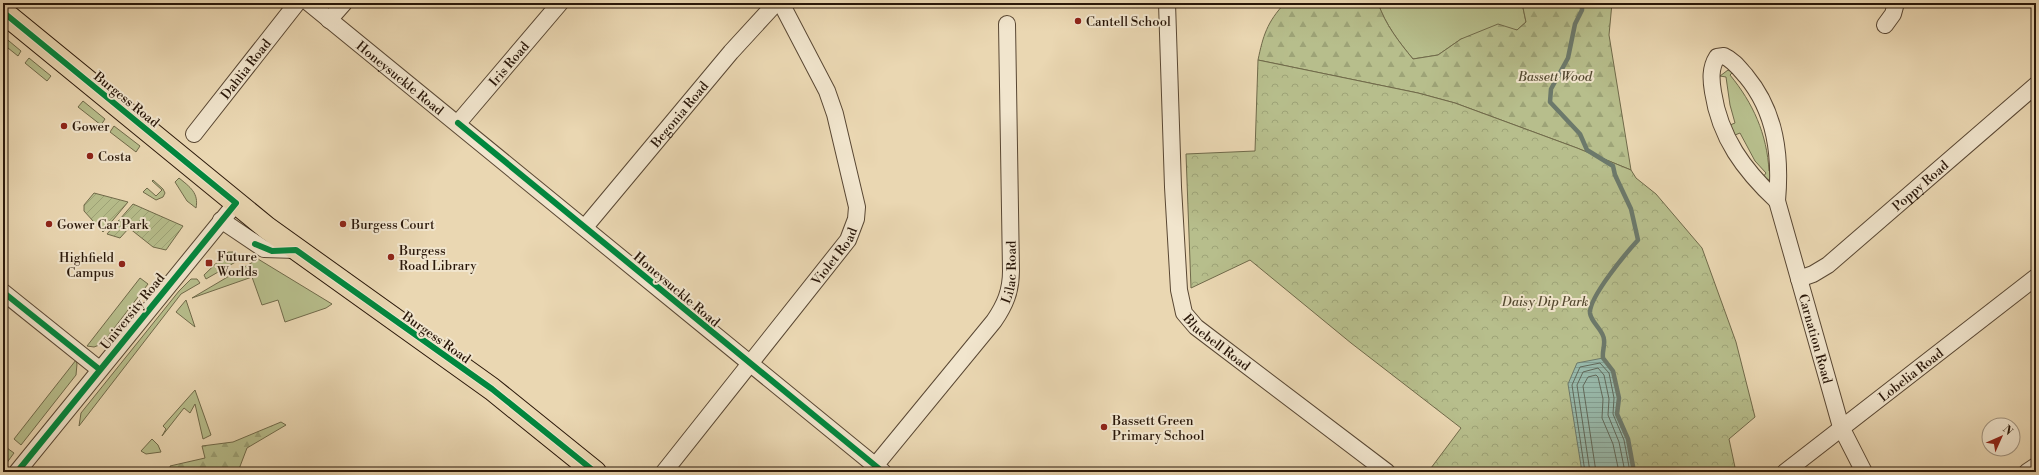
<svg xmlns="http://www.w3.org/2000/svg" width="2039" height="475" viewBox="0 0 2039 475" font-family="'Libre Bodoni',serif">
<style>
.grass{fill:#b7be8c;stroke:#706a4a}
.forest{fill:url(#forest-firs);stroke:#706a4a}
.park{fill:url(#park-crowns);stroke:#706a4a}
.garden{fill:url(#garden-furrows);stroke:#706a4a}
.water{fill:url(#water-rules);stroke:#6c796b}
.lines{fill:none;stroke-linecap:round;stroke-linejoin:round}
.shore{stroke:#60685a;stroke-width:1}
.stream{stroke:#6c796b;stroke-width:4.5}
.minor-casing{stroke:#594733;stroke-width:18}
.primary-casing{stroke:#291709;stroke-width:24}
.minor{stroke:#f1e5cd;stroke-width:16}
.primary{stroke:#ead7b2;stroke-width:22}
.cycleway-casing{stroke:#f1e5cd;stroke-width:8}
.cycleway{stroke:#00873e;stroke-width:6}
.poi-dot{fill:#8f2418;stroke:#f1e5cd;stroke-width:1.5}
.labels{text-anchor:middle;stroke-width:4;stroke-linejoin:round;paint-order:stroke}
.poi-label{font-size:13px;fill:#291709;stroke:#f1e5cd;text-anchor:start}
.street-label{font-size:13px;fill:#291709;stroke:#f1e5cd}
.park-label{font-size:13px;font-style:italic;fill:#544930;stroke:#f1e5cd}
</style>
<defs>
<pattern id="forest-firs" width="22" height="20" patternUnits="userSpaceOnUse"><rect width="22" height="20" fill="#b7be8c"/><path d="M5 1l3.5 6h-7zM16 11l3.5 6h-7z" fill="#9da377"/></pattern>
<pattern id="park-crowns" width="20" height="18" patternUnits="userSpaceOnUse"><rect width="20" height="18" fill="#b7be8c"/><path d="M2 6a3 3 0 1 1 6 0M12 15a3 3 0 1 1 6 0" fill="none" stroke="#9da377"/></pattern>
<pattern id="garden-furrows" width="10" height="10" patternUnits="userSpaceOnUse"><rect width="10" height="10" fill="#b7be8c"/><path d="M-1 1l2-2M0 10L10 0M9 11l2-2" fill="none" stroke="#9da377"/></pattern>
<pattern id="water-rules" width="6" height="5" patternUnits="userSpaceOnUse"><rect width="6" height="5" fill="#98baac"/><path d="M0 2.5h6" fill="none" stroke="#839f93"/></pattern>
</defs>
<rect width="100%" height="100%" fill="#ead7b2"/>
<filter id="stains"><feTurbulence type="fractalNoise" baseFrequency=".005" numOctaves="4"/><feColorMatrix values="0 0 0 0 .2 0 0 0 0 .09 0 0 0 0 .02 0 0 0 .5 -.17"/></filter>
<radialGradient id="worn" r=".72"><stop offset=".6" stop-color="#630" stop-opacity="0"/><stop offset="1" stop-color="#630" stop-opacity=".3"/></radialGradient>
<path class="grass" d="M 1378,3 L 1522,3 L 1526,22 L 1517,30 L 1461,39 L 1438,55 L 1413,59 C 1399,42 1385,24 1378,3 Z
M 3,36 L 21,51 L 18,56 L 3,44 Z
M 29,58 L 51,76 L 47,81 L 25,63 Z
M 1728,70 L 1733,72 L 1730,75 C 1753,103 1767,134 1769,171 L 1775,171 L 1771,181 L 1763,177 L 1766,173 L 1755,161 L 1740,133 L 1735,135 L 1730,125 L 1735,123 L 1730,105 L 1726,77 L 1720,76 Z
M 83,101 L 105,119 L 101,125 L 78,107 Z
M 114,126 L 140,146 L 136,152 L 110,132 Z
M 179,178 C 190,187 199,193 196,208 L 187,201 L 175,182 Z
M 153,180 L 163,189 L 165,193 L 163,197 L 156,200 L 143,192 L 147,188 L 156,196 L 162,190 L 152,181 Z
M 228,252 L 233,252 L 239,260 L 206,279 L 204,275 Z
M 258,259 L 332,304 L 326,308 L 285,322 L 278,300 L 262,305 L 252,277 L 192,298 Z
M 140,278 L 148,284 L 102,344 L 94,347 L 87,346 Z
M 191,279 L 197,279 L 200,283 L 181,294 L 79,426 L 81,413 L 179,291 Z
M 186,300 L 195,327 L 176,312 Z
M 76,360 L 77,364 L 76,375 L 21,445 L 14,439 Z
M 195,390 L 211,435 L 203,439 L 195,404 L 190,413 L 184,408 L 162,436 L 166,429 L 163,426 Z
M 152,439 L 158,445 L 161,452 L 146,454 L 141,451 Z
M 7,448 L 14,453 L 3,468 L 3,453 Z"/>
<path class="forest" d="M 1285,3 L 1378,3 C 1385,24 1399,42 1413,59 L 1438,55 L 1461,39 L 1498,24 L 1517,30 L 1526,22 L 1522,3 L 1612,3 L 1609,35 L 1631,170 L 1577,148 L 1455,103 L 1418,93 L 1258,60 C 1263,36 1267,22 1285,3 Z
M 281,422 L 286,425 L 247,448 L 239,469 L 240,472 L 171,471 L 170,466 L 205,458 L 202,446 L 233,442 Z"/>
<path class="park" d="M 1258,60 L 1418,93 L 1455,103 L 1577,148 L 1631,170 L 1636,178 L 1656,194 L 1702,248 L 1736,342 L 1755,417 L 1729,439 L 1736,472 L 1428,472 L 1461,428 L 1351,343 L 1250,260 L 1191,288 L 1186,154 L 1255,151 Z"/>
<path class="garden" d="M 94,193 L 128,202 L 103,232 L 84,211 L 84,205 Z
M 133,204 L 183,226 L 166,250 L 153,247 L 129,228 L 120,238 L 107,234 Z"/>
<path class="water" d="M 1603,358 L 1613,371 L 1619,398 L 1617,414 L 1628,439 L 1634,472 L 1582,472 L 1568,384 L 1577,363 Z"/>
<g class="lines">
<path class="shore" d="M 1585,472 L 1572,385 L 1580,367 L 1600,363 L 1609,373 L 1614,398 L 1613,414 L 1624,440 L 1630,472
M 1590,472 L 1577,385 L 1583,372 L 1598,368 L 1604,375 L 1609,399 L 1608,415 L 1619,442 L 1625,472
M 1596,472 L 1583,386 L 1588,377 L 1596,375 L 1598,377 L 1603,399 L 1602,418 L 1613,444 L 1619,472"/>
<path class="stream" d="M 1582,3 L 1582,10 L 1575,24 L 1568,58 L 1551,89 L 1550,102 L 1580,134 L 1587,150 L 1613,166 L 1615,175 L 1631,209 L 1638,240 C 1627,252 1589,297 1590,313 C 1591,323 1604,330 1604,340 C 1605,345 1602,352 1603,358 L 1613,371 L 1619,398 L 1617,414 L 1628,439 L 1634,472"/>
<g class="minor-casing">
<g id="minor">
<path id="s1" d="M 309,3 L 883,472"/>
<path id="s2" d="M 1167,3 L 1173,187 L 1179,290 L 1184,313 L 1196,327 L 1387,472"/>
<path d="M 329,20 L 344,3"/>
<path d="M 1885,25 L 1893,14 L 1896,3"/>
<path d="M 1724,56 C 1733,60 1739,68 1746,76 C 1776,112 1781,156 1777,201 C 1744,170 1720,138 1713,92 C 1711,80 1710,68 1717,57 Z"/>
<path id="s3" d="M 458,123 L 560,3"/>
<path id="s4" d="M 194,134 L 297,3"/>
<path id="s5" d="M 1777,201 L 1841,427 L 1864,472"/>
<path d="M 221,220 L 264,249 L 296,250"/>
<path id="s6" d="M 585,227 L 731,52 L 776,3"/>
<path id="s7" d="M 1799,279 L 1813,274 L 1828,265 L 2036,85"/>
<path d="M 3,292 L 99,369"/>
<path d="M 17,472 L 236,203"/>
<path id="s8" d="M 664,472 L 848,240 L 856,219 L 857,207 L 835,114 L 827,91 L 781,3"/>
<path id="s9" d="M 870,472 L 994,321 C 1005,305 1011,291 1011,271 L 1007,24"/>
<path id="s10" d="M 1785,472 L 2036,277"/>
<path d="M 2027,472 L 2036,466"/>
</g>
</g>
<g class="primary-casing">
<path id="primary" d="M 3,12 L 267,228 L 492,389 L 595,472"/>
</g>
<use href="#minor" class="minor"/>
<use href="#primary" class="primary"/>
<g class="cycleway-casing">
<path id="cycleway" d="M 3,12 L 236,203 L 17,472
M 458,123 L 883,472
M 255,244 L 272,251 L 296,250 L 492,389 L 595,472
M 3,292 L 99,369"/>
</g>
<use href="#cycleway" class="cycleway"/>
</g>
<g class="poi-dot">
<circle cx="1078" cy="21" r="4"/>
<circle cx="64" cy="126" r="4"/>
<circle cx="90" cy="156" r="4"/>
<circle cx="49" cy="224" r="4"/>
<circle cx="343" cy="224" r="4"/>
<circle cx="391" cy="257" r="4"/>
<rect x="205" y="259" width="8" height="8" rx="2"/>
<circle cx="122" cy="264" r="4"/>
<circle cx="1104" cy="427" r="4"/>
</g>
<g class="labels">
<g class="poi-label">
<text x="1086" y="26">Cantell School</text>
<text x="72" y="131">Gower</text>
<text x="98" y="161">Costa</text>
<text x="57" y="229">Gower Car Park</text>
<text x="351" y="229">Burgess Court</text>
<text x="399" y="255">Burgess<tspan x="399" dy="15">Road Library</tspan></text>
<text x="217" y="261">Future<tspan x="217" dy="15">Worlds</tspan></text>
<text x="114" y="262" text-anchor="end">Highfield<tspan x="114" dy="15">Campus</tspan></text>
<text x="1112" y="425">Bassett Green<tspan x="1112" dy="15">Primary School</tspan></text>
</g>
<g class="street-label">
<text dy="5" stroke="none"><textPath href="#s3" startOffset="78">Iris Road</textPath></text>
<text dy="5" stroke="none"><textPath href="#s4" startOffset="83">Dahlia Road</textPath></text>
<text dy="5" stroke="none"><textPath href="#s1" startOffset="118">Honeysuckle Road</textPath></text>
<text transform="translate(127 99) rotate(39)" y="5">Burgess Road</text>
<text dy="5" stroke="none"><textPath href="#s6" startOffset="147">Begonia Road</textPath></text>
<text dy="5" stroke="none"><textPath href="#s7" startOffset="154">Poppy Road</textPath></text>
<text dy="5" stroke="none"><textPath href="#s8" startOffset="275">Violet Road</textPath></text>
<text dy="5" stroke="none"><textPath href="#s9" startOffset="248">Lilac Road</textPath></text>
<text transform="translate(677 289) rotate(40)" y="5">Honeysuckle Road</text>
<text transform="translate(132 311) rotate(-51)" y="5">University Road</text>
<text transform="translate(437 337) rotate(35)" y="5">Burgess Road</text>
<text dy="5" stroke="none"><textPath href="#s5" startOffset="143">Carnation Road</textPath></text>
<text dy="5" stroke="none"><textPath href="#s2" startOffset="355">Bluebell Road</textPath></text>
<text dy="5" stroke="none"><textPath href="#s10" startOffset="159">Lobelia Road</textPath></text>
</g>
<g class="park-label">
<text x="1555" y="81">Bassett Wood</text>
<text x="1545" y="306">Daisy Dip Park</text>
</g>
</g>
<rect width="2039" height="475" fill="none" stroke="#ead7b2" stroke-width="16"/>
<rect x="4" y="4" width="2031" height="467" fill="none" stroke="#291709" stroke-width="2"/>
<rect x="8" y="8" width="2023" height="459" fill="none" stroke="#291709"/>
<g transform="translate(2001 437) rotate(45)"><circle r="19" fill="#f1e5cd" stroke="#a1937f"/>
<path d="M0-3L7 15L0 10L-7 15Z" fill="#8f2418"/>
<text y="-6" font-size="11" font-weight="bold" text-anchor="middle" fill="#291709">N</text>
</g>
<rect width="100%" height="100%" filter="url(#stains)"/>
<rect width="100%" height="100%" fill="url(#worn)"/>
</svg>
